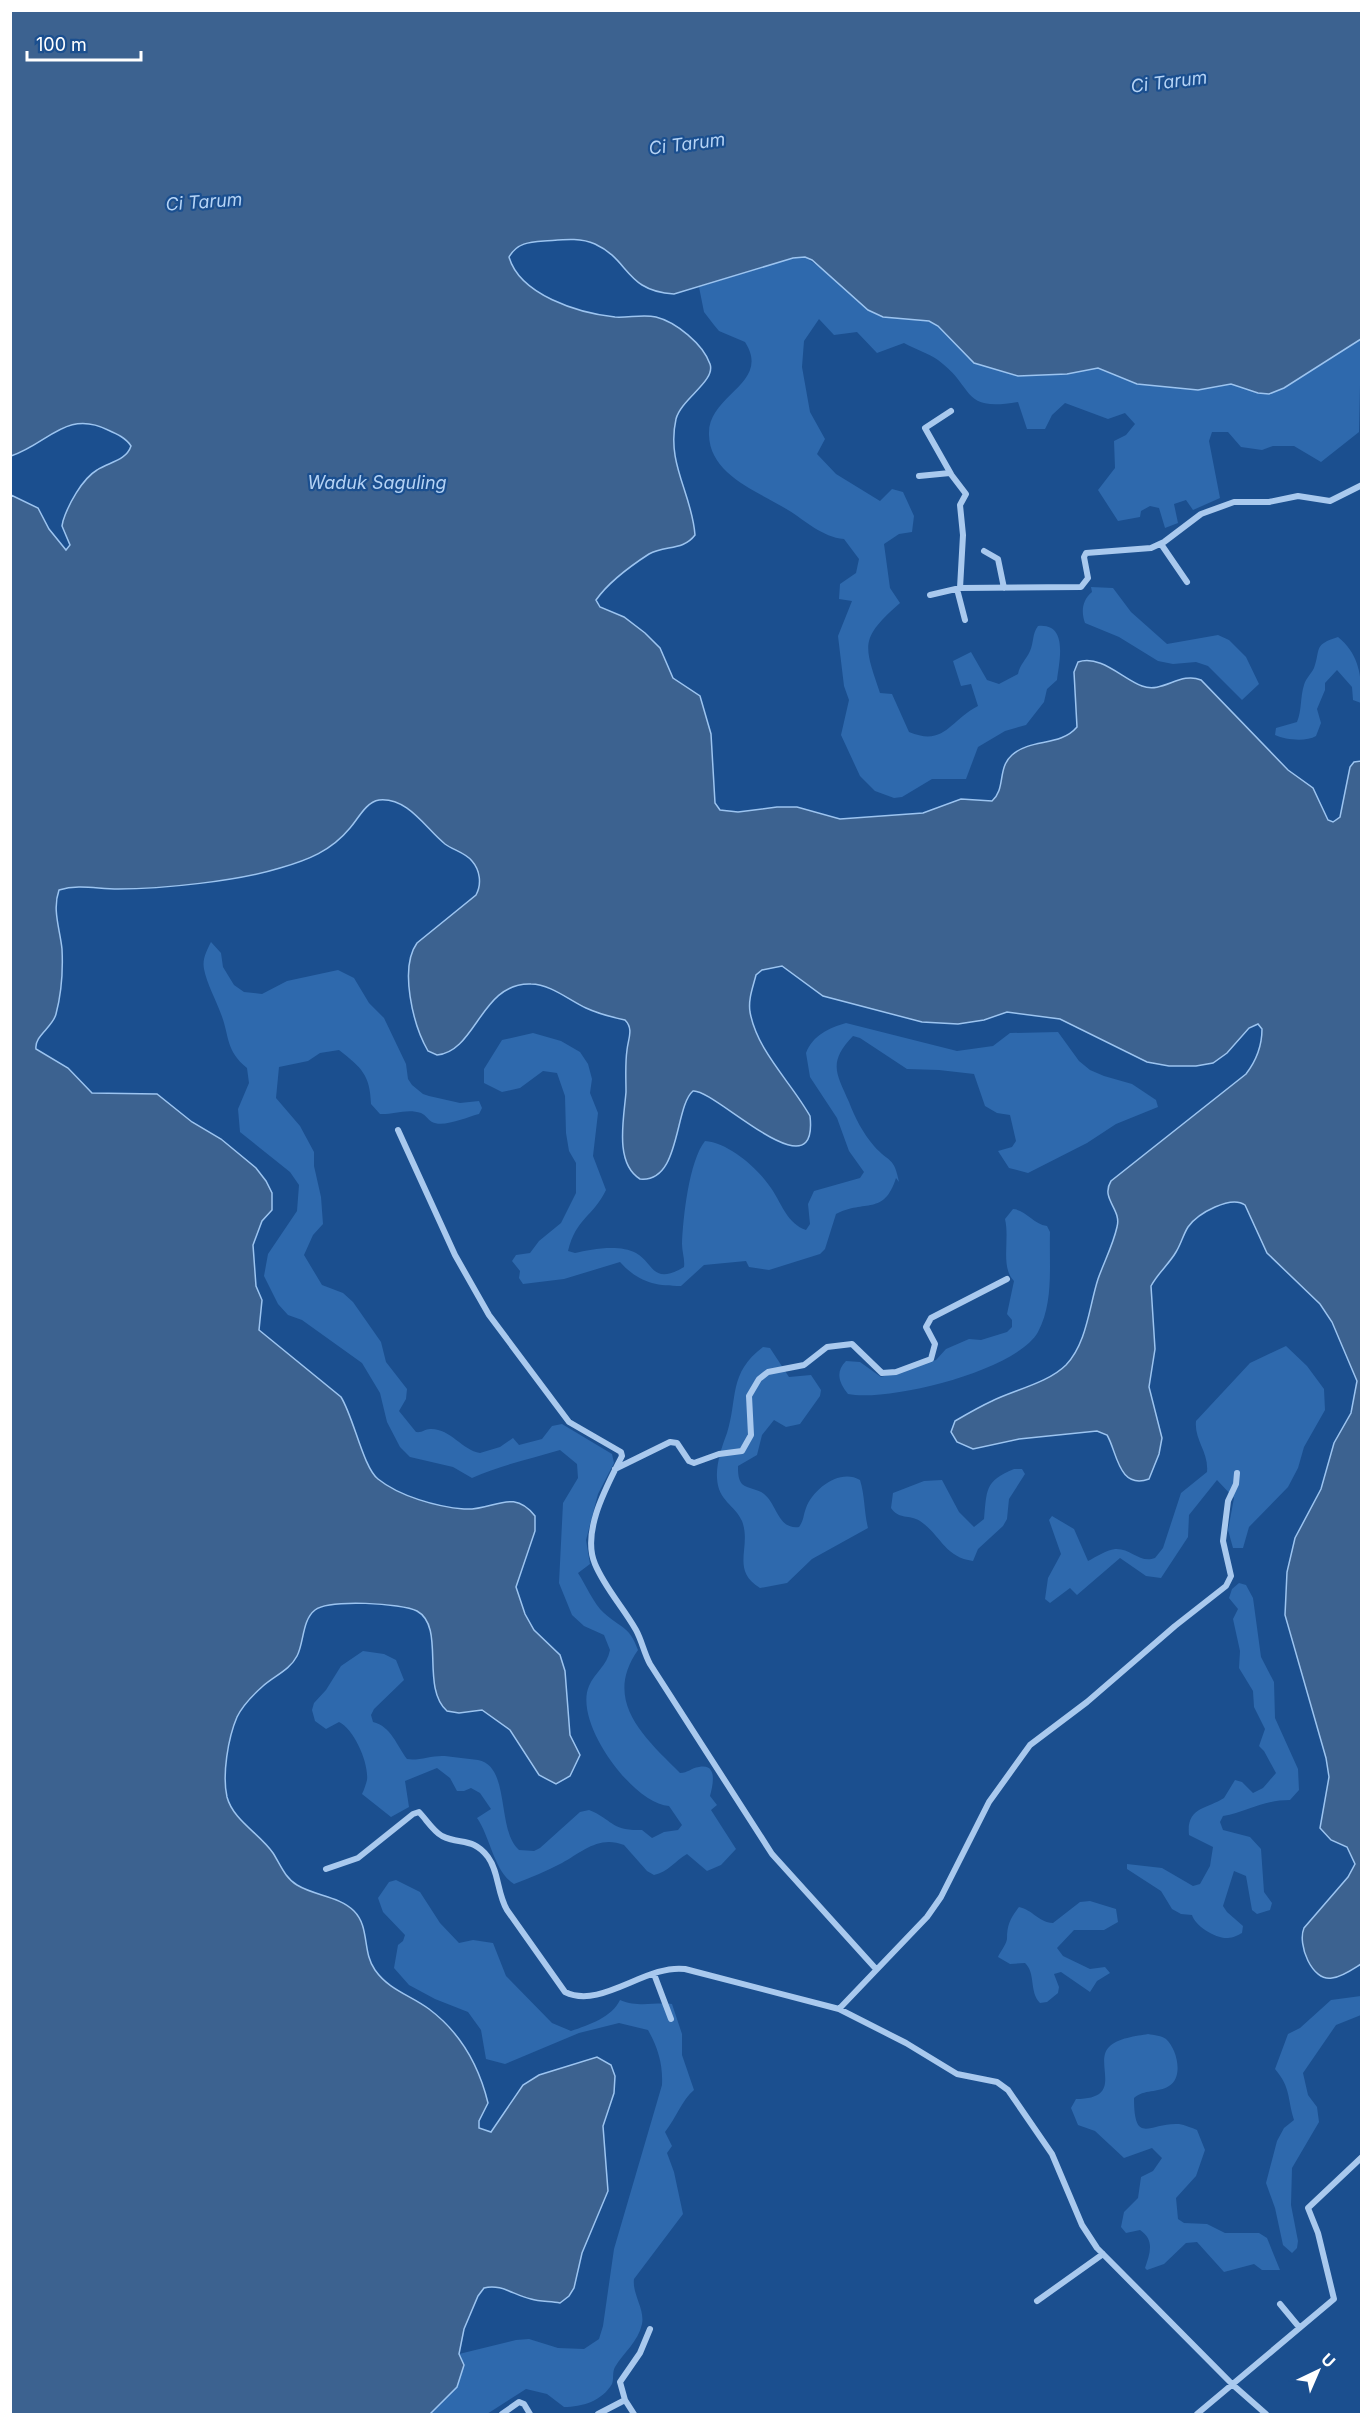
<svg xmlns="http://www.w3.org/2000/svg" width="1372" height="2425" viewBox="0 0 1372 2425" font-family="Inter,sans-serif">
<style>
.green{fill:#2e69ad}
.water{fill:#3c6290;stroke:#9cc4f0;stroke-width:1.5}
.lines{fill:none;stroke-linecap:round;stroke-linejoin:round}
.minor{stroke:#a9c9ee;stroke-width:6}
.labels{text-anchor:middle;stroke-width:4.5;stroke-linejoin:round;paint-order:stroke}
.water-label{font-size:18px;font-style:italic;fill:#b5d3f5;stroke:#1b4f8f}
</style>
<rect width="100%" height="100%" fill="#1b4f8f"/>
<path class="green" d="M 805,257 L 835,278 L 856,300 L 912,319 L 929,321 L 938,326 L 974,363 L 1018,376 L 1067,374 L 1098,368 L 1124,379 L 1211,388 L 1231,384 L 1258,393 L 1284,388 L 1361,339 L 1359,432 L 1321,462 L 1294,446 L 1273,446 L 1262,450 L 1241,447 L 1228,432 L 1212,432 L 1209,441 L 1220,498 L 1193,510 L 1186,500 L 1174,504 L 1178,523 L 1165,528 L 1159,508 L 1150,506 L 1141,511 L 1140,517 L 1118,521 L 1098,490 L 1115,468 L 1114,441 L 1126,435 L 1135,424 L 1125,413 L 1108,419 L 1065,403 L 1052,415 L 1045,429 L 1027,429 L 1018,402 C 960,412 976,388 938,360 C 928,353 915,349 904,343 L 877,353 L 857,332 L 834,335 L 819,319 L 804,341 L 802,367 L 810,412 L 825,439 L 817,454 L 836,474 L 880,501 L 892,489 L 903,492 L 914,516 L 912,532 L 899,534 L 884,544 L 890,588 L 900,603 C 859,639 864,645 880,693 L 892,694 L 909,732 C 945,747 950,720 978,706 L 971,684 L 961,686 L 953,661 L 971,652 L 987,680 L 999,684 L 1018,674 C 1020,664 1026,660 1030,651 C 1034,642 1032,634 1038,626 C 1069,623 1059,662 1057,680 L 1047,689 L 1044,702 L 1026,725 L 1005,731 L 978,747 L 966,779 L 932,779 L 902,797 L 894,798 L 875,791 L 860,776 L 841,735 L 849,700 L 844,686 L 838,636 L 852,601 L 839,599 L 840,584 L 856,573 L 859,559 L 844,539 C 822,537 806,521 788,510 C 760,492 710,476 709,435 C 707,394 772,384 745,342 L 719,331 L 714,325 L 704,312 L 699,287 L 793,258 Z
M 1091,587 L 1113,588 L 1131,612 L 1167,644 L 1218,635 L 1229,640 L 1246,657 L 1259,684 L 1242,700 L 1208,666 L 1196,662 L 1173,664 L 1158,661 L 1119,637 L 1085,623 C 1081,612 1082,600 1092,592 Z
M 1338,637 C 1360,655 1362,678 1361,703 L 1353,700 L 1352,687 L 1337,670 L 1325,683 L 1325,690 L 1317,709 L 1321,723 L 1316,736 C 1306,742 1286,740 1275,735 L 1276,728 L 1297,722 C 1302,710 1300,698 1304,685 C 1306,678 1311,674 1314,668 C 1321,648 1313,645 1338,637 Z
M 211,942 L 221,953 L 223,967 L 234,985 L 244,992 L 262,994 L 287,981 L 338,970 L 354,978 L 369,1003 L 384,1018 L 406,1064 L 408,1079 L 412,1085 L 423,1094 L 429,1096 L 460,1103 L 479,1101 L 482,1108 L 479,1114 C 467,1117 443,1128 432,1122 C 428,1120 426,1115 421,1113 C 407,1108 392,1115 380,1114 L 371,1104 C 370,1075 362,1068 339,1050 L 320,1053 L 308,1061 L 279,1067 L 276,1098 L 300,1126 L 314,1152 L 314,1166 L 321,1197 L 323,1224 L 313,1235 L 304,1255 L 322,1285 L 343,1293 L 353,1302 L 381,1342 L 386,1362 L 407,1389 L 406,1399 L 399,1411 L 416,1432 C 422,1433 425,1429 430,1429 C 450,1428 462,1450 480,1453 L 500,1447 L 513,1438 L 519,1445 L 542,1439 L 552,1426 L 562,1424 L 612,1454 L 614,1463 L 598,1494 L 586,1540 L 590,1564 L 578,1573 C 586,1585 593,1603 604,1613 C 620,1628 629,1625 638,1650 C 602,1701 645,1738 680,1773 C 688,1773 691,1768 699,1767 C 718,1763 713,1785 710,1796 L 717,1805 L 711,1810 L 736,1849 L 721,1865 L 707,1871 L 687,1854 C 675,1861 668,1872 654,1875 L 647,1871 L 624,1845 C 599,1835 582,1852 562,1863 C 547,1871 530,1878 514,1884 C 494,1872 490,1836 477,1818 L 491,1809 L 480,1793 L 471,1788 L 464,1791 L 457,1791 L 450,1778 L 437,1768 L 405,1781 L 409,1807 L 391,1817 L 362,1794 C 364,1790 366,1784 367,1780 C 369,1763 354,1729 339,1722 L 326,1729 L 315,1721 L 312,1710 L 314,1703 L 326,1690 L 341,1666 L 363,1651 L 384,1654 L 396,1660 L 404,1680 L 374,1709 L 371,1715 L 373,1722 C 391,1726 397,1746 407,1759 C 419,1761 432,1755 445,1756 C 455,1757 467,1759 478,1760 C 511,1766 496,1830 519,1850 L 534,1851 L 540,1848 L 580,1812 L 589,1810 C 614,1820 610,1831 642,1830 L 652,1838 L 664,1832 L 678,1830 L 682,1825 L 669,1806 C 633,1804 573,1722 589,1686 C 595,1672 607,1666 610,1650 L 604,1635 L 584,1626 L 572,1615 L 559,1583 L 563,1503 L 578,1478 L 577,1464 L 560,1450 C 530,1459 501,1465 472,1478 L 453,1467 L 410,1457 L 400,1447 L 387,1422 L 380,1393 L 362,1363 L 302,1320 L 288,1315 L 278,1304 L 264,1276 L 268,1254 L 297,1211 L 299,1185 L 290,1172 L 240,1132 L 238,1109 L 249,1083 L 247,1068 C 225,1050 230,1037 221,1014 C 216,1000 207,984 204,969 C 202,959 207,950 211,942 Z
M 846,1023 L 957,1051 L 993,1046 L 1010,1033 L 1058,1032 L 1079,1061 L 1090,1070 L 1104,1076 L 1132,1084 L 1156,1100 L 1158,1107 L 1116,1124 L 1087,1143 L 1028,1173 L 1009,1168 L 998,1151 L 1012,1147 L 1016,1141 L 1010,1115 L 997,1113 L 985,1106 L 974,1074 L 939,1070 L 907,1069 L 860,1038 L 853,1036 C 827,1063 837,1074 849,1102 C 855,1118 863,1133 874,1146 C 889,1163 894,1156 899,1182 L 896,1178 C 884,1216 865,1199 836,1214 L 825,1249 L 820,1254 L 769,1270 L 749,1267 L 746,1261 L 704,1265 L 681,1286 C 655,1286 638,1282 620,1262 L 564,1279 L 523,1284 L 519,1278 L 520,1271 L 512,1261 L 516,1255 L 530,1253 L 539,1241 L 561,1223 L 576,1193 L 576,1163 L 569,1151 L 566,1133 L 565,1096 L 557,1073 L 543,1071 L 520,1088 L 502,1092 L 484,1083 L 484,1069 L 502,1040 L 533,1033 L 561,1041 L 580,1052 L 588,1064 L 592,1079 L 590,1093 L 598,1113 L 593,1156 L 606,1190 C 593,1217 576,1218 568,1251 L 575,1253 C 591,1249 620,1244 636,1253 C 654,1263 652,1286 684,1267 C 685,1259 682,1252 682,1244 C 683,1218 689,1161 705,1141 C 730,1143 760,1170 773,1191 C 782,1205 788,1224 806,1230 L 810,1224 L 808,1204 L 814,1191 L 860,1178 L 864,1172 L 849,1151 L 837,1118 L 810,1077 L 806,1053 C 813,1035 829,1028 846,1023 Z
M 1013,1209 C 1026,1210 1033,1224 1047,1226 L 1050,1232 C 1049,1265 1054,1302 1038,1332 C 1016,1371 888,1402 848,1394 C 839,1383 835,1372 846,1361 L 860,1362 L 881,1377 L 936,1360 L 946,1349 L 969,1339 L 981,1340 L 1007,1332 L 1012,1327 L 1012,1320 L 1007,1314 L 1014,1281 C 1000,1267 1010,1240 1005,1219 Z
M 1286,1346 L 1307,1366 L 1324,1389 L 1325,1410 L 1304,1447 L 1298,1468 L 1288,1487 L 1249,1527 L 1243,1548 L 1233,1548 L 1228,1530 L 1234,1498 L 1217,1480 L 1189,1515 L 1188,1537 L 1161,1578 L 1146,1576 L 1120,1558 L 1077,1595 L 1070,1588 L 1050,1603 L 1045,1599 L 1048,1578 L 1061,1554 L 1049,1520 L 1052,1516 L 1074,1529 L 1088,1561 C 1096,1557 1106,1550 1115,1549 C 1131,1548 1140,1564 1155,1558 L 1163,1548 L 1181,1493 L 1207,1472 C 1209,1452 1194,1440 1196,1421 L 1250,1363 Z
M 763,1347 L 770,1348 L 789,1377 L 811,1375 L 821,1390 L 820,1396 L 800,1424 L 786,1427 L 774,1420 L 762,1435 L 757,1455 L 738,1466 C 738,1472 738,1479 742,1484 C 748,1489 758,1489 764,1494 C 777,1504 778,1530 799,1527 C 804,1520 803,1516 806,1508 C 813,1489 840,1468 860,1480 C 865,1496 864,1512 868,1528 L 812,1559 L 787,1583 L 760,1588 C 730,1570 752,1547 742,1521 C 735,1505 718,1501 717,1478 C 716,1464 722,1446 727,1433 C 738,1399 728,1373 763,1347 Z
M 1014,1469 L 1022,1469 L 1025,1474 L 1009,1499 L 1007,1519 L 1003,1526 L 978,1549 L 973,1561 C 944,1557 941,1535 920,1521 C 909,1514 899,1520 891,1508 L 893,1493 L 924,1481 L 942,1480 L 959,1512 L 974,1527 L 984,1519 C 987,1491 984,1481 1014,1469 Z
M 1239,1583 L 1246,1585 L 1253,1598 L 1261,1657 L 1274,1682 L 1275,1718 L 1298,1769 L 1299,1790 L 1290,1800 C 1262,1800 1247,1812 1223,1816 L 1220,1822 L 1223,1830 L 1250,1837 L 1261,1849 L 1264,1892 L 1272,1903 L 1270,1910 L 1257,1914 L 1252,1910 L 1246,1876 L 1234,1871 L 1223,1906 L 1227,1912 L 1243,1926 L 1242,1933 C 1238,1935 1233,1938 1228,1938 C 1216,1939 1195,1926 1192,1915 L 1181,1914 L 1172,1909 L 1161,1891 L 1127,1869 L 1127,1864 L 1162,1868 L 1193,1886 L 1200,1884 L 1210,1866 L 1213,1847 L 1189,1835 C 1186,1807 1207,1809 1224,1798 L 1235,1780 L 1242,1782 L 1253,1793 L 1263,1788 L 1276,1773 L 1264,1751 L 1259,1746 L 1265,1729 L 1254,1707 L 1253,1691 L 1239,1668 L 1240,1651 L 1233,1619 L 1238,1609 L 1229,1598 L 1232,1589 Z
M 396,1880 L 420,1892 L 440,1923 L 459,1943 L 473,1940 L 493,1943 L 506,1976 L 552,2023 L 571,2031 C 589,2025 612,2017 620,2000 C 640,2008 652,2002 672,2004 L 682,2034 L 682,2055 L 694,2090 C 682,2100 676,2118 665,2132 L 672,2146 L 667,2153 L 674,2172 L 683,2214 L 634,2279 C 632,2294 645,2309 642,2324 C 638,2342 624,2352 615,2367 C 612,2372 614,2380 612,2384 C 602,2401 582,2407 564,2407 L 547,2394 L 526,2389 L 487,2414 L 430,2414 L 457,2387 L 459,2354 L 516,2340 L 529,2339 L 558,2348 L 584,2349 L 599,2339 L 603,2326 L 614,2249 L 662,2085 C 663,2064 658,2048 648,2030 L 619,2023 L 579,2033 L 505,2064 L 486,2059 L 481,2030 L 468,2012 L 435,1999 L 409,1985 L 394,1968 L 398,1945 L 403,1941 L 405,1935 L 383,1912 L 378,1898 L 389,1882 Z
M 1090,1901 L 1116,1909 L 1118,1922 L 1104,1930 L 1074,1930 L 1057,1948 L 1063,1956 L 1090,1969 L 1105,1967 L 1110,1973 L 1097,1981 L 1090,1992 L 1061,1972 L 1054,1974 L 1059,1987 L 1058,1993 L 1047,2002 L 1040,2003 C 1029,1992 1036,1973 1025,1963 L 1010,1964 L 998,1957 C 1000,1952 1006,1945 1007,1939 C 1007,1925 1010,1919 1019,1907 C 1033,1910 1038,1922 1053,1923 L 1080,1902 Z
M 1361,1996 L 1361,2015 L 1336,2025 L 1303,2073 L 1308,2095 L 1317,2107 L 1319,2122 L 1292,2168 L 1291,2205 L 1298,2241 L 1297,2248 L 1292,2253 L 1283,2245 L 1275,2208 L 1266,2183 L 1277,2141 L 1284,2128 L 1294,2120 C 1287,2097 1291,2088 1275,2069 L 1288,2034 L 1300,2028 L 1331,2000 Z
M 1148,2034 C 1154,2035 1162,2036 1166,2039 C 1177,2049 1184,2077 1169,2086 C 1158,2093 1144,2089 1134,2098 C 1134,2147 1150,2122 1179,2124 C 1185,2125 1192,2128 1197,2130 L 1205,2150 L 1196,2176 L 1176,2198 L 1178,2219 L 1184,2223 L 1207,2224 L 1225,2233 L 1259,2233 L 1267,2238 L 1280,2270 L 1262,2270 L 1254,2264 L 1224,2272 L 1197,2242 L 1186,2243 L 1164,2264 L 1147,2270 L 1145,2268 C 1150,2253 1155,2240 1140,2230 L 1126,2233 L 1121,2227 L 1124,2212 L 1138,2198 L 1141,2177 L 1153,2171 L 1162,2158 L 1152,2148 L 1124,2158 L 1095,2131 L 1078,2125 L 1071,2108 L 1076,2099 C 1126,2099 1093,2063 1109,2047 C 1117,2038 1137,2036 1148,2034 Z"/>
<path class="water" d="M 11,10 L 1361,11 L 1361,339 L 1284,388 L 1269,394 L 1258,393 L 1231,384 L 1198,390 L 1137,384 L 1098,368 L 1067,374 L 1018,376 L 974,363 L 938,326 L 929,321 L 883,317 L 868,310 L 812,260 L 805,257 L 793,258 L 674,294 C 625,291 630,260 595,244 C 579,237 561,240 544,241 C 529,242 517,243 509,257 C 520,295 578,313 615,317 C 628,318 643,314 656,317 C 676,322 703,344 710,364 C 716,381 681,399 676,419 C 666,464 692,493 695,535 C 683,551 665,545 649,554 C 632,565 608,583 596,600 L 600,607 L 624,617 L 645,633 L 660,648 L 673,678 L 700,696 L 711,734 L 715,803 L 720,810 L 738,812 L 777,807 L 797,807 L 840,819 L 923,813 L 961,799 L 992,801 C 1006,789 997,768 1012,755 C 1031,738 1060,747 1077,727 L 1074,672 L 1078,662 C 1100,654 1123,679 1142,686 C 1163,694 1180,671 1201,680 L 1288,770 L 1313,788 L 1328,820 L 1333,822 L 1340,817 L 1350,767 L 1354,762 L 1361,761 L 1361,1964 C 1353,1969 1342,1977 1332,1978 C 1312,1982 1297,1944 1304,1928 L 1348,1877 L 1355,1864 L 1347,1847 L 1331,1840 L 1320,1828 L 1329,1777 L 1326,1758 L 1285,1615 L 1287,1572 L 1295,1538 L 1321,1489 L 1334,1443 L 1351,1413 L 1357,1381 L 1332,1322 L 1320,1304 L 1267,1253 L 1245,1205 C 1231,1195 1198,1213 1188,1227 C 1183,1235 1181,1244 1176,1252 C 1169,1264 1158,1273 1151,1286 L 1155,1349 L 1149,1387 L 1162,1438 L 1159,1454 L 1149,1479 C 1118,1490 1117,1451 1107,1435 L 1097,1431 L 1019,1439 L 973,1449 L 957,1442 L 951,1432 L 955,1421 C 967,1414 979,1407 992,1401 C 1014,1390 1048,1383 1066,1365 C 1087,1343 1089,1307 1098,1279 C 1104,1262 1113,1245 1117,1227 C 1122,1209 1100,1199 1111,1181 L 1246,1074 C 1256,1061 1262,1046 1262,1029 L 1258,1024 L 1249,1028 L 1227,1053 L 1213,1063 L 1196,1066 L 1169,1066 L 1147,1062 L 1060,1019 L 1007,1012 L 984,1020 L 958,1024 L 922,1022 L 823,996 L 782,966 L 762,970 L 756,975 C 753,987 748,999 750,1012 C 757,1051 791,1082 810,1116 C 819,1197 714,1088 693,1091 C 674,1107 681,1183 640,1179 C 614,1163 624,1118 626,1092 C 626,1078 625,1064 627,1050 C 628,1039 634,1029 625,1020 C 611,1017 599,1014 586,1008 C 569,1000 550,984 531,984 C 481,982 476,1052 437,1055 L 428,1051 C 413,1025 399,968 417,943 L 476,895 C 482,884 480,870 472,861 C 466,853 453,850 445,844 C 426,829 408,797 379,800 C 366,802 358,819 350,828 C 331,851 308,860 280,868 C 238,881 162,889 118,889 C 97,889 79,884 59,890 C 52,910 60,929 62,949 C 63,969 61,995 56,1014 C 53,1027 34,1036 36,1049 L 68,1068 L 92,1093 L 157,1094 L 192,1122 L 221,1139 L 256,1168 L 266,1181 L 272,1193 L 272,1210 L 262,1221 L 253,1245 L 256,1286 L 262,1300 L 259,1330 L 341,1397 C 354,1418 363,1467 378,1479 C 399,1496 437,1507 464,1509 C 494,1511 512,1487 535,1516 L 535,1531 L 516,1587 L 525,1614 L 534,1630 L 560,1655 L 565,1671 L 570,1735 L 580,1755 L 570,1776 L 556,1784 L 539,1775 L 510,1730 L 482,1710 L 459,1713 L 447,1711 C 420,1687 446,1627 417,1611 C 402,1603 329,1599 315,1610 C 302,1620 304,1643 297,1656 C 290,1670 274,1676 263,1686 C 254,1694 243,1705 237,1717 C 228,1738 222,1775 227,1797 C 233,1820 260,1834 273,1853 C 280,1864 285,1878 297,1885 C 315,1896 339,1896 354,1911 C 370,1927 362,1952 375,1970 C 389,1990 410,1995 429,2009 C 461,2033 479,2066 488,2103 L 479,2121 L 479,2128 L 491,2132 L 523,2085 L 539,2075 L 597,2057 L 611,2065 L 615,2076 L 614,2093 L 603,2126 L 608,2191 L 582,2253 L 574,2288 L 569,2296 L 560,2303 C 551,2301 540,2302 531,2299 C 515,2296 501,2283 484,2288 L 478,2296 L 464,2329 L 459,2354 L 464,2365 L 457,2387 L 430,2414 L 11,2414 L 11,495 L 38,508 L 49,529 L 66,550 L 70,545 L 62,526 L 63,521 C 68,505 82,479 97,470 C 109,462 126,461 131,446 C 126,438 117,434 108,430 C 66,409 48,444 11,456 Z"/>
<g class="lines">
<path class="minor" d="M 951,411 L 925,428 L 951,474
M 919,476 L 950,473 L 966,494 L 960,505 L 963,535 L 960,588
M 1161,544 L 1187,582
M 984,551 L 998,559 L 1004,588
M 957,589 L 965,620
M 930,595 L 960,588 L 1081,587 L 1088,578 L 1084,557 L 1086,553 L 1151,548 L 1164,542 L 1201,514 L 1234,502 L 1269,502 L 1298,496 L 1330,501 L 1362,485
M 398,1130 L 455,1255 L 489,1315 L 569,1422 L 621,1452 L 622,1456 C 608,1484 581,1531 595,1564 C 605,1588 623,1607 636,1630 C 642,1641 644,1653 650,1664 L 772,1854 L 876,1969
M 615,1469 L 670,1442 L 677,1443 L 689,1461 L 694,1463 L 719,1454 L 742,1451 L 751,1435 L 749,1396 L 759,1379 L 768,1372 L 804,1365 L 827,1347 L 852,1344 L 882,1373 L 896,1372 L 931,1359 L 935,1344 L 926,1327 L 931,1318 L 1007,1279
M 326,1869 L 358,1858 L 413,1814 L 419,1812 C 426,1819 433,1831 442,1836 C 460,1845 473,1837 488,1857 C 499,1872 497,1893 507,1910 L 565,1992 C 601,2010 646,1964 685,1969 L 839,2009 L 906,2043 L 957,2074 L 997,2082 L 1008,2090 L 1052,2154 L 1082,2225 L 1097,2248 L 1233,2385 L 1266,2414
M 654,1974 L 671,2019
M 839,2009 L 927,1917 L 941,1897 L 989,1802 L 1030,1745 L 1087,1702 L 1175,1626 L 1226,1586 L 1231,1576 L 1223,1541 L 1228,1501 L 1236,1484 L 1237,1473
M 1037,2301 L 1103,2254
M 1280,2304 L 1299,2327
M 502,2414 L 519,2402 L 524,2404 L 530,2414
M 598,2414 L 625,2400
M 634,2414 L 625,2400 L 620,2382 L 640,2353 L 650,2329
M 1197,2414 L 1334,2299 L 1318,2233 L 1308,2208 L 1362,2157"/>
</g>
<g class="labels">
<g class="water-label">
<text transform="translate(1169 82) rotate(-7)" y="6">Ci Tarum</text>
<text transform="translate(687 144) rotate(-7)" y="6">Ci Tarum</text>
<text transform="translate(204 202) rotate(-4)" y="6">Ci Tarum</text>
<text x="377" y="489">Waduk Saguling</text>
</g>
</g>
<rect width="1372" height="2425" fill="none" stroke="#ffffff" stroke-width="24"/>
<g transform="translate(1318 2371) rotate(44)" stroke="#1b4f8f" stroke-width="4.5" paint-order="stroke">
<path d="M0-4.5L10 22L0 15L-10 22Z" fill="#ffffff"/>
<text y="-9" font-size="16" font-weight="bold" text-anchor="middle" fill="#ffffff">U</text>
</g>
<path d="M27 51v9h114v-9" fill="none" stroke="#ffffff" stroke-width="3"/>
<text x="36" y="51" font-size="18" fill="#ffffff" stroke="#1b4f8f" stroke-width="4.5" paint-order="stroke">100 m</text>
</svg>
